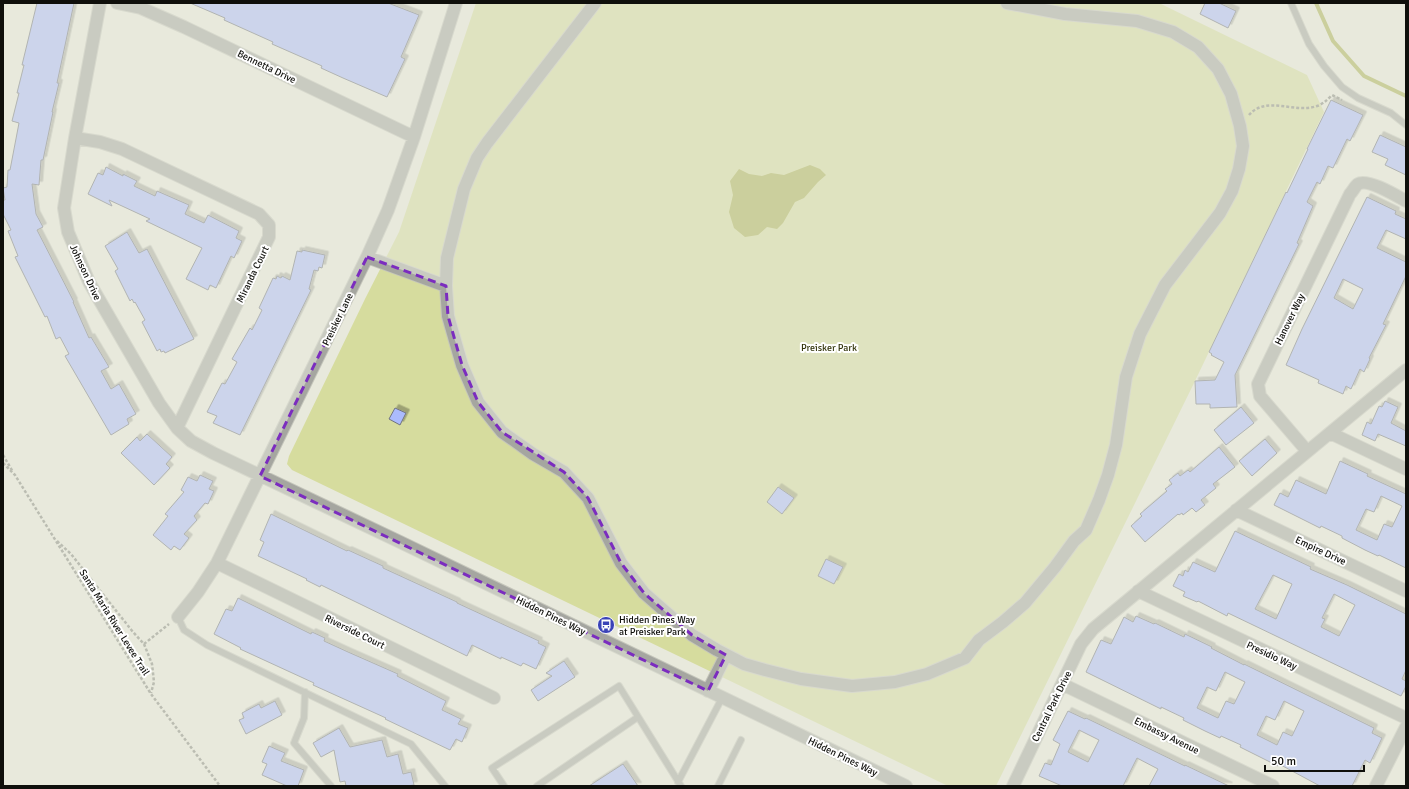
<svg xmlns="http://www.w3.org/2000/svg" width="1409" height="789" viewBox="0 0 1409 789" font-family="Signika,sans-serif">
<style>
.green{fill:#d6dc9e}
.water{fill:#a9af50}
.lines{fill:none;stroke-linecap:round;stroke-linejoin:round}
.stream{stroke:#a9af50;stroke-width:4}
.building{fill:#abbbfd;stroke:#70737e;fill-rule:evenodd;filter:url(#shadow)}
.service-casing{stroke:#c5c6bb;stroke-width:8}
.minor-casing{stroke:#c5c6bb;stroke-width:14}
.path{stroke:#86877e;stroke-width:2.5;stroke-dasharray:3 2;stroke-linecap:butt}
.service{stroke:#a5a6a0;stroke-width:6}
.minor{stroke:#a5a6a0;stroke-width:12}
.marked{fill:none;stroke:#7b2cbf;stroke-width:3;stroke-dasharray:8 5;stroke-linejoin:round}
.labels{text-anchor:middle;stroke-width:4;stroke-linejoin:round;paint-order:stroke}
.street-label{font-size:10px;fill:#0f0f0b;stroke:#fff}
.park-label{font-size:10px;fill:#32340b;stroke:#fff}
.poi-label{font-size:10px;fill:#0f0f0b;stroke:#fff;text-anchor:start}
</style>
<defs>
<filter id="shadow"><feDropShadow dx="3.5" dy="-3.5" stdDeviation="0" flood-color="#0004"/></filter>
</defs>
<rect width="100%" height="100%" fill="#e8e9dc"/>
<path class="green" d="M 476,3 L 1159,3 L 1307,75 L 1324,112 L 1195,381 L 996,786 L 948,786 L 292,470 L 287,464 L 289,456 L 365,299 L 399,232 Z"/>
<path class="water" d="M 810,165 L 820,169 L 826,175 L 818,182 L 804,198 L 795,202 L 783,223 L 777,229 L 767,227 L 758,235 L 745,237 L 734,228 L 729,212 L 733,195 L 730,181 L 739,169 L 749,174 L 762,176 L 771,173 L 784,175 Z"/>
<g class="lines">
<path class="stream" d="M 1316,3 L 1333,41 L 1364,76 L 1406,96"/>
</g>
<path class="building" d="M 37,3 L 74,3 L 57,83 L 59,83 L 52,112 L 53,112 L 43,160 L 41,160 L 39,185 L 32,184 L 36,214 L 43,227 L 37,230 L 74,302 L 73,302 L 89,338 L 91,337 L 109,367 L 101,371 L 111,389 L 119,384 L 136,414 L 127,419 L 129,424 L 111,435 L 65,356 L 69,354 L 60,337 L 56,339 L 47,316 L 45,317 L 15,257 L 18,256 L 8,231 L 11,230 L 3,214 L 3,200 L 5,200 L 3,188 L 7,187 L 8,170 L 10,170 L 19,123 L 12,121 L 19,93 L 17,93 L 24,65 L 22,65 Z
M 190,3 L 388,3 L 419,15 L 401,57 L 405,59 L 387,97 L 343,78 L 321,68 L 322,66 L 272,44 L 273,42 L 224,20 L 225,18 Z
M 1205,3 L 1219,3 L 1236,11 L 1228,28 L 1200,14 Z
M 1331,100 L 1363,115 L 1350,141 L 1347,139 L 1333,168 L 1328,166 L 1320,184 L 1317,182 L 1307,202 L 1313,206 L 1297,243 L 1299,244 L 1235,375 L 1237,407 L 1210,408 L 1210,404 L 1196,404 L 1195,381 L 1215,380 L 1224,362 L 1211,355 L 1212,354 L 1209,352 L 1286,192 L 1287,193 L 1308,149 L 1307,149 Z
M 1380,135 L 1406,147 L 1406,175 L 1385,165 L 1388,159 L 1372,152 Z
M 106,167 L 123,176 L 123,174 L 137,181 L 134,186 L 155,196 L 157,191 L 189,205 L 185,214 L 204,223 L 208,215 L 239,231 L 236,238 L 242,241 L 234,258 L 231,256 L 216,288 L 210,285 L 208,290 L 186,279 L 202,248 L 146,221 L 150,219 L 122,206 L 109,200 L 112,206 L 88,194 L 98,173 L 103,175 Z
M 1367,197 L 1396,211 L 1395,214 L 1406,219 L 1406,239 L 1386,230 L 1377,248 L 1406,262 L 1406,276 L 1383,324 L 1386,325 L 1369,358 L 1370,359 L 1364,372 L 1360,369 L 1351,389 L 1346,386 L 1343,394 L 1318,383 L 1319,380 L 1286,365 L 1302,329 ZM 1343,279 L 1363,289 L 1353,309 L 1334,298 Z
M 127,232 L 139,253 L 147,249 L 194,339 L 165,353 L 164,351 L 161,352 L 160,349 L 157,351 L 142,322 L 145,320 L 135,302 L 134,303 L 132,299 L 130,301 L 115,271 L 118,269 L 105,246 Z
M 302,250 L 325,255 L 322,268 L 319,267 L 318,271 L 314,270 L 309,289 L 311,290 L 240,435 L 213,423 L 217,416 L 207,412 L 222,383 L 225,384 L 237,362 L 232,359 L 250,328 L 252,330 L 262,310 L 259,308 L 273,278 L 276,279 L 277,276 L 281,278 L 282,276 L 290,280 L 297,251 L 302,252 Z
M 1385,401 L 1398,407 L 1391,423 L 1406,431 L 1406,446 L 1378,434 L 1375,441 L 1362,435 L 1367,422 L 1371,424 L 1379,406 L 1382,407 Z
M 1241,407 L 1254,423 L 1226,445 L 1214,430 Z
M 395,408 L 406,413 L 400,425 L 389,419 Z
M 147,434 L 172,457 L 166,464 L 170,468 L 154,485 L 121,453 L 137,437 L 140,441 Z
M 1265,439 L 1277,453 L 1252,476 L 1239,461 Z
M 1219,447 L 1235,467 L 1213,484 L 1216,488 L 1201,500 L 1205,505 L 1196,512 L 1192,508 L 1183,515 L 1182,513 L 1179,515 L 1178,514 L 1145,542 L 1131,526 L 1142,516 L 1140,514 L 1167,491 L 1165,489 L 1172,484 L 1169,480 L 1178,473 L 1180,476 L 1188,470 L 1190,472 Z
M 1340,461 L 1368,474 L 1367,476 L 1406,494 L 1406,568 L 1379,555 L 1378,556 L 1365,550 L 1342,538 L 1342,536 L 1321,526 L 1320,528 L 1274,505 L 1280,493 L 1288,497 L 1296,480 L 1326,494 ZM 1381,496 L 1402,506 L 1392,527 L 1384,524 L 1377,540 L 1356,530 L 1366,509 L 1374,512 Z
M 200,475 L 213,481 L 209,489 L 214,491 L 208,504 L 205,503 L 194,516 L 197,520 L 184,534 L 189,538 L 180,550 L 174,546 L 171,550 L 153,535 L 168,516 L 165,514 L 184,492 L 181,490 L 188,477 L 197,481 Z
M 778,487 L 794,498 L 782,514 L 767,502 Z
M 271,514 L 347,551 L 348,550 L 383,566 L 383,568 L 457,602 L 457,603 L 539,641 L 538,643 L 546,647 L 536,669 L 523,663 L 521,666 L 501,657 L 501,659 L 472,645 L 467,656 L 321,585 L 320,587 L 306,580 L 307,579 L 258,556 L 264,542 L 260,540 Z
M 1235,531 L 1311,567 L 1310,569 L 1347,585 L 1406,614 L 1406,670 L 1402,679 L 1406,681 L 1406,686 L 1401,696 L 1228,613 L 1227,616 L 1198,601 L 1197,602 L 1183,596 L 1185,592 L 1173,586 L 1179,574 L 1183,576 L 1185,570 L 1188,572 L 1193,562 L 1215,572 ZM 1273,575 L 1292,584 L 1276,619 L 1255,609 ZM 1334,594 L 1355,605 L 1339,636 L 1321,627 L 1325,619 L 1322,618 Z
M 826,559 L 843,567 L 834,584 L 818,576 Z
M 238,598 L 311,634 L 312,632 L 325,638 L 324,641 L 348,652 L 398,674 L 397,676 L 446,701 L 442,710 L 461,719 L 458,724 L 468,728 L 462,742 L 456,739 L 450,750 L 385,719 L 386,718 L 313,685 L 314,683 L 240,649 L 241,648 L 214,634 L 226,609 L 232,611 Z
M 1136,616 L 1154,624 L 1155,623 L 1184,637 L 1185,634 L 1212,647 L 1211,648 L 1244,665 L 1244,664 L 1374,728 L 1372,733 L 1382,738 L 1370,763 L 1365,760 L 1352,786 L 1320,786 L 1279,764 L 1278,766 L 1240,747 L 1241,745 L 1221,736 L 1220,738 L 1205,731 L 1183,720 L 1184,718 L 1161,707 L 1161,709 L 1086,672 L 1101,640 L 1111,644 L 1124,617 L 1133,622 ZM 1225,672 L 1245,682 L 1234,704 L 1226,701 L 1218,718 L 1197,708 L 1207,687 L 1216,691 ZM 1284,701 L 1304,711 L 1292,736 L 1283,732 L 1277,745 L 1257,735 L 1266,716 L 1275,720 Z
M 564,661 L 575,677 L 538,701 L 531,690 L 552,676 L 546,673 Z
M 275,701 L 282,715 L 246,734 L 239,720 L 244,718 L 242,713 L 259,704 L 261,708 Z
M 1068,711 L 1085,719 L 1086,718 L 1185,766 L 1185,765 L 1229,786 L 1149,786 L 1158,769 L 1137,758 L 1123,786 L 1062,786 L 1039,776 L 1045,763 L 1051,765 L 1060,744 L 1053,740 ZM 1079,730 L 1099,740 L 1088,762 L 1068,752 Z
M 339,728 L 350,747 L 382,740 L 387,757 L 398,754 L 403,774 L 411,772 L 414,785 L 406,786 L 346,786 L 345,781 L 340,782 L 334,750 L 321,757 L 313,743 Z
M 269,746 L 285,753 L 281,761 L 304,770 L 298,786 L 287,786 L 262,775 L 267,764 L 262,762 Z
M 623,764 L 638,786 L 589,786 Z"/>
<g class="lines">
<g class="service-casing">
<path id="service" d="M 1291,3 L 1309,44 L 1324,66 L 1342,87 L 1358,98 L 1391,113 L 1406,125
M 178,617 L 184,630 L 207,645 L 411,744 L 445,786
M 305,692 L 304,718 L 294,743 L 331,786
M 678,782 L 722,698
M 504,786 L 492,768 L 619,686 L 681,786
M 537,786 L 638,717
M 718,786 L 741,740"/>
</g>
<g class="minor-casing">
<path id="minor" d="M 100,3 L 75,138 L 64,208 L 68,232 L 89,282 L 159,403 L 177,428 L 191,441 L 213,453 L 400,542 L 906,786
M 117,3 L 141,8 L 184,27 L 414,137
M 595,3 L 487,143 L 477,158 L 464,189 L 447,258 L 446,286 L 448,316 L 462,365 L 478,402 L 502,432 L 533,454 L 564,472 L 588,498 L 621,563 L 644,593 L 692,635 L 717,650 L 744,664 L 765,670 L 801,679 L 852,686 L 895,682 L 927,674 L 965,658 L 979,640 L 1003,622 L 1025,603 L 1055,567 L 1074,541 L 1086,530 L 1099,500 L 1108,475 L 1116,445 L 1126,377 L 1140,334 L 1165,285 L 1220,213 L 1232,191 L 1239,169 L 1243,146 L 1240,126 L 1231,94 L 1218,69 L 1198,47 L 1173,32 L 1137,21 L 1065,14 L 1007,3
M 75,138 L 100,142 L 122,149 L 259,214 L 269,225 L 269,237 L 177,428
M 367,257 L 446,286
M 1330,433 L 1406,469
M 1307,451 L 1260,396 L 1258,384 L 1350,194 C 1353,191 1355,186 1358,184 C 1367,178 1397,196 1406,201
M 1236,510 L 1406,591
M 217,563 L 494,698
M 1138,591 L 1406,718
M 178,617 L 198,592 L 217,563 L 367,257 L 388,210 L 414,137 L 456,3
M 1062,684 L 1273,786
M 708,691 L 726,655
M 1013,786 L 1081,644 L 1093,629 L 1406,370
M 1376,786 L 1406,727"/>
</g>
<path class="path" d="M 1249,115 C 1266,95 1295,114 1317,106 C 1323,104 1327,100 1332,95 L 1342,100
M 3,455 L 13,472
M 3,463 L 15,475 L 151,694 L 220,786
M 57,541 L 71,554 L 133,632 L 144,644 L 152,664 L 154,682 L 151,693
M 144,644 L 169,624"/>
<use href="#service" class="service"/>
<use href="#minor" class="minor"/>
</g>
<path d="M0 0H1409V789H0ZM 367,257 L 446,286 L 448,316 L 462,365 L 478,402 L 502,432 L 564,472 L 588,498 L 621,563 L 644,593 L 692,635 L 726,655 L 708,691 L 260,476 Z" fill="#e8e9dc" fill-opacity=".55" fill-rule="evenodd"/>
<path class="marked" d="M 367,257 L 446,286 L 448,316 L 462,365 L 478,402 L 502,432 L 564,472 L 588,498 L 621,563 L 644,593 L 692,635 L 726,655 L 708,691 L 260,476 Z"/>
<defs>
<g id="bus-disc" transform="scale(0.9)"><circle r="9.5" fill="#3a43b7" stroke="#fff"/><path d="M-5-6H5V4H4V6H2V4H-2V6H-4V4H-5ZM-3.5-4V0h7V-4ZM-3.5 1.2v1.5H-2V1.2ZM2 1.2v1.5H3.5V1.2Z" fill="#fff"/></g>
</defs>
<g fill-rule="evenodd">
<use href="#bus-disc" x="606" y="625"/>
</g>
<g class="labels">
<g class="street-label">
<text transform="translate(267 66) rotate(26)" y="4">Bennetta Drive</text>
<text transform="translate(86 272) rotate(65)" y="4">Johnson Drive</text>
<text transform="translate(252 274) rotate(-64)" y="4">Miranda Court</text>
<text transform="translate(337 319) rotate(-64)" y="4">Preisker Lane</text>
<text transform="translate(1289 319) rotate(-64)" y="4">Hanover Way</text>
<text transform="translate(1321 550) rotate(25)" y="4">Empire Drive</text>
<text transform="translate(551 615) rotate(26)" y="4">Hidden Pines Way</text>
<text transform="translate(115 622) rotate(58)" y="4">Santa Maria River Levee Trail</text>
<text transform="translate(355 631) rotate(26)" y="4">Riverside Court</text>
<text transform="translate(1272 655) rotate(25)" y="4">Presidio Way</text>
<text transform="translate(1051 706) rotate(-64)" y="4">Central Park Drive</text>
<text transform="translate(1167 735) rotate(26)" y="4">Embassy Avenue</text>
<text transform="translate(843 756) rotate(26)" y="4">Hidden Pines Way</text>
</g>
<g class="park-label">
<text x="829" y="351">Preisker Park</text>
</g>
<g class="poi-label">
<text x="619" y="623">Hidden Pines Way<tspan x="619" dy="12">at Preisker Park</tspan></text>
</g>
</g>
<rect width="1409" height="789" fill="none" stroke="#0f0f0b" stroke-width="8"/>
<path d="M1265 765v6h99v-6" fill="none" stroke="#0f0f0b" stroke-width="2"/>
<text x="1271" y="765" font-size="12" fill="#0f0f0b" stroke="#ffffff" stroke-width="3" paint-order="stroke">50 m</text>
</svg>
